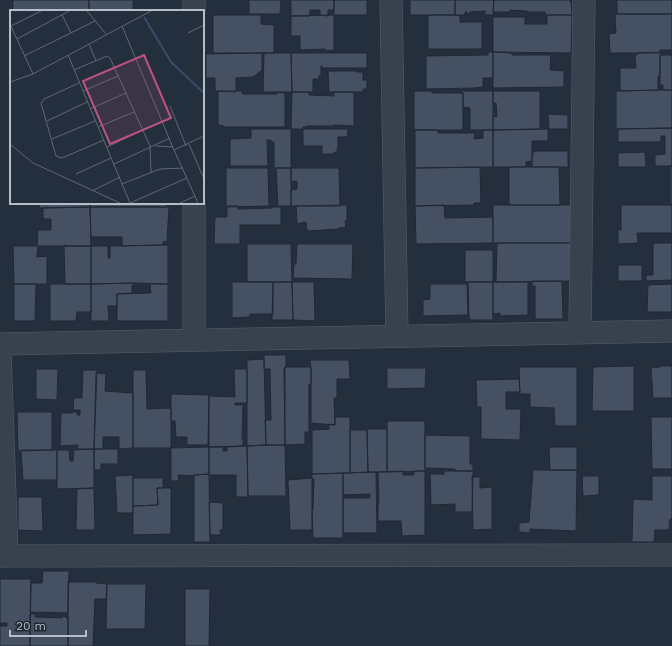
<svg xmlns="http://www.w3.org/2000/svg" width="672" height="646" viewBox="0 0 672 646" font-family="'Work Sans',sans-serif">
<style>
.building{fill:#455162;stroke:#1f2835}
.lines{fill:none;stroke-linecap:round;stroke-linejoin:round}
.minor-casing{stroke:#565f6c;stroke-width:23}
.minor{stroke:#38414e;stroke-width:22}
.inset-river{fill:none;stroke:#394c67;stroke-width:2}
.inset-road{fill:none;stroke:#5e6776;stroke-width:1}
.view{fill:#bd5182;fill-opacity:0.15;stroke:#bd5182;stroke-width:2}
.inset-edge{fill:none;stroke:#b4bcc9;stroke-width:2}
</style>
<rect width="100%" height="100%" fill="#242f3e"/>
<path class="building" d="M 13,0 L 89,0 L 89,11 L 13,11 Z
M 89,0 L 133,0 L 133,11 L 89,11 Z
M 249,0 L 281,0 L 280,14 L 249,14 Z
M 291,0 L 334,0 L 334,10 L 328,10 L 328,16 L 320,15 L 320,10 L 310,10 L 310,16 L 291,16 Z
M 334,0 L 367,0 L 367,15 L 334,15 Z
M 410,0 L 455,0 L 455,15 L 410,15 Z
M 455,0 L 494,0 L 493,15 L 485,15 L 485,11 L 470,12 L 469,14 L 467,14 L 467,12 L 465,12 L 465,15 L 455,15 Z
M 494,0 L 570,0 L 570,2 L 571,2 L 572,15 L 545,15 L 545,12 L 527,12 L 527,11 L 510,10 L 510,12 L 493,12 Z
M 617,0 L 672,0 L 672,14 L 617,14 Z
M 615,14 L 672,14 L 672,50 L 660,50 L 660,53 L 610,53 L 609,34 L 616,33 Z
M 213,15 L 261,15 L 261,24 L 274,25 L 274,53 L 213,53 Z
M 334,15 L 334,50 L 325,51 L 325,49 L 300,50 L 300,36 L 291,36 L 291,16 Z
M 428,15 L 460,15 L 460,22 L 482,22 L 482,49 L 428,49 Z
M 547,15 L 572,15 L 571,53 L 493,52 L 493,17 L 525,17 L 525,24 L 547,24 Z
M 488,52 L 493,52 L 493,78 L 483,78 L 483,87 L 475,88 L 426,89 L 426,56 L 488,55 Z
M 493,52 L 512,53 L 512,55 L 551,55 L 550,70 L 564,71 L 564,87 L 493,88 Z
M 661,52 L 661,55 L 660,55 L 660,76 L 658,76 L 658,90 L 620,91 L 620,68 L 636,68 L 635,55 L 637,55 L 637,53 Z
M 262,53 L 262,70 L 253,77 L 236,78 L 236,92 L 215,91 L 215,78 L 206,78 L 206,54 Z
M 264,53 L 291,53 L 292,92 L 263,92 Z
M 291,53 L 367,53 L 367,68 L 322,68 L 322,66 L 321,66 L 321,76 L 319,75 L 319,79 L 313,79 L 313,92 L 292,92 Z
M 660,55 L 672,55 L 672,90 L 663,90 L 663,85 L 660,85 Z
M 328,71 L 357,71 L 357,72 L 363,72 L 363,80 L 367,80 L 367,89 L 363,89 L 363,92 L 329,92 Z
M 663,90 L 672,90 L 672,128 L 616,129 L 616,91 Z
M 218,91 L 242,91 L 242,93 L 243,94 L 277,94 L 276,92 L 285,93 L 285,127 L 224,127 L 224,126 L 223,126 L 218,125 Z
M 414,91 L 432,91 L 432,93 L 463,93 L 463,130 L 414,130 Z
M 461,91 L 493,91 L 493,130 L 470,130 L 470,108 L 463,107 L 463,93 L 461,93 Z
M 493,91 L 540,91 L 540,129 L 493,130 L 493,116 L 497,117 L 496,103 L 493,103 Z
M 292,92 L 309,92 L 309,95 L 334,96 L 334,92 L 354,92 L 354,126 L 334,125 L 334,126 L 307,126 L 306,127 L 303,127 L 303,129 L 291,129 Z
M 548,114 L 568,115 L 568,129 L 549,129 Z
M 672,128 L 672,166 L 655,166 L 655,155 L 665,154 L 665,136 L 661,136 L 661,142 L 618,142 L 618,129 Z
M 251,129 L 291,129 L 291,168 L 274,168 L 274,142 L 271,142 L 271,140 L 267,140 L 268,166 L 230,166 L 230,139 L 251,138 Z
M 303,129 L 348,129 L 347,137 L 338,137 L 338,146 L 337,151 L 332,154 L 322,154 L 322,146 L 303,146 Z
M 548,129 L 548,141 L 532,141 L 532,161 L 526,162 L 526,167 L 493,167 L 493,130 Z
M 415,130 L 438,130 L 438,133 L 475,133 L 474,139 L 483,138 L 483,130 L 493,130 L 493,167 L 415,168 Z
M 533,151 L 568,151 L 568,167 L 532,167 L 532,157 L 533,155 Z
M 645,152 L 646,167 L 618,167 L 618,153 Z
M 670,166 L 672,166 L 672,205 L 670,205 Z
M 480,167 L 481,203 L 474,203 L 474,205 L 415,206 L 415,168 Z
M 509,167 L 559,167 L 560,205 L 509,205 Z
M 226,168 L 268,168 L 269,206 L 226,207 Z
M 276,168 L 291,168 L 291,206 L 278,206 Z
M 291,168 L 339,168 L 340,206 L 291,206 L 291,190 L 297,189 L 297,181 L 291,182 Z
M 37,203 L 90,203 L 90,207 L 39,208 L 39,204 L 37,204 Z
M 90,203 L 167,203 L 167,207 L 90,207 Z
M 347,205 L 347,221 L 345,221 L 346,227 L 339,228 L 339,229 L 307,231 L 306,222 L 297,224 L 296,206 Z
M 444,205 L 445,218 L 493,217 L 493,243 L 416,244 L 415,206 Z
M 493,205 L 571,205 L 571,243 L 493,243 Z
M 621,205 L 672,205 L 672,233 L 637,233 L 638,243 L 618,244 L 618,230 L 621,230 Z
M 227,206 L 238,206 L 238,209 L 272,208 L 272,207 L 281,207 L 281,225 L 240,225 L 240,244 L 214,244 L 215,217 L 227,217 Z
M 90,207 L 91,246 L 37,246 L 38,230 L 51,230 L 51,219 L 43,219 L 43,208 Z
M 90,207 L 169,207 L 167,241 L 163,242 L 163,245 L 122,246 L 122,237 L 91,237 Z
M 497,243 L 571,243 L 572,281 L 496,282 Z
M 653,243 L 672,243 L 672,280 L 646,281 L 646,275 L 653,275 Z
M 247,244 L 291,244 L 292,282 L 247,282 Z
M 297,244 L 353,244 L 352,279 L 293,278 L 294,264 L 296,264 Z
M 167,245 L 168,246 L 168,284 L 134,283 L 91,284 L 91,246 L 108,246 L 108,258 L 110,258 L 110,246 Z
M 13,246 L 38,246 L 37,257 L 47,256 L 47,284 L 14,284 Z
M 64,246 L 91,246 L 91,284 L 65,284 Z
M 465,250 L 493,250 L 493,282 L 465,282 Z
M 618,265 L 642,265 L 642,281 L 618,281 Z
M 532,281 L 562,281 L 563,319 L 535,319 L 535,286 L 532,286 Z
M 232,282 L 273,282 L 273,314 L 250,314 L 249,317 L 232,318 Z
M 273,282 L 292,282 L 293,320 L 272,320 Z
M 292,282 L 314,282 L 315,321 L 293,320 Z
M 468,282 L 493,282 L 493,320 L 471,320 L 469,317 Z
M 493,282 L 528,282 L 528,315 L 500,316 L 500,313 L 493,314 Z
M 134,283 L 134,285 L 132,285 L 132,293 L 117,294 L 117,306 L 108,306 L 109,321 L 91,321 L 91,284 Z
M 14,284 L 36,284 L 35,321 L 14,321 Z
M 50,284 L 91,284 L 91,312 L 77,312 L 76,321 L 50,321 Z
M 150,284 L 168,284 L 168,321 L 117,321 L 117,294 L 151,293 Z
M 430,284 L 467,284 L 468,315 L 423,316 L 423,300 L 430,299 Z
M 672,284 L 672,312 L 647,312 L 648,285 Z
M 264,355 L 286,355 L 286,367 L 285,367 L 284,369 L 285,445 L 266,445 L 265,420 L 271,420 L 270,369 L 264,369 Z
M 264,359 L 266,445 L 247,446 L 247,360 Z
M 310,360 L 349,360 L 350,379 L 337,379 L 337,398 L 334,398 L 335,425 L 311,423 L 311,368 Z
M 634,366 L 634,411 L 592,411 L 593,367 Z
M 659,366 L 672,366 L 672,398 L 653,398 L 651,368 L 660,367 Z
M 285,367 L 310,367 L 311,368 L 311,384 L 309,384 L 309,432 L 305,432 L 305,444 L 285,445 Z
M 519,367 L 577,367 L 577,426 L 555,426 L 554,408 L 530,407 L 530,394 L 520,394 Z
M 387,368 L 426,368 L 425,388 L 387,389 Z
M 36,369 L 58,369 L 57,400 L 36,399 Z
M 234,369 L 247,369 L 247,403 L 235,403 L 235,405 L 243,405 L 242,439 L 243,439 L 243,446 L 209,447 L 209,396 L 235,397 Z
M 83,370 L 97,370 L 94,449 L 77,449 L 78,445 L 60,446 L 61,413 L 72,413 L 73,412 L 77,412 L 77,415 L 80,415 L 80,410 L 73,410 L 74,398 L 82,398 Z
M 133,370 L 146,370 L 147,409 L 171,408 L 171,448 L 133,448 Z
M 96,373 L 106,374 L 105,391 L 133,393 L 133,448 L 119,449 L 119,437 L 103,437 L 103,449 L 94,449 Z
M 519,379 L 520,392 L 506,392 L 506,409 L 521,409 L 520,440 L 481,439 L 481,407 L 477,407 L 476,380 Z
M 171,394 L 209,395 L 208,445 L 187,445 L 187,437 L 176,437 L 175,421 L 171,421 Z
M 17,412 L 52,412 L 52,450 L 18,451 Z
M 335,417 L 350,417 L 350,473 L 312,474 L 312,430 L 329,429 L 329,424 L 335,425 Z
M 651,417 L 672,417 L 672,469 L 652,469 Z
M 387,421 L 425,421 L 425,471 L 387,472 Z
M 367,429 L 387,429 L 387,472 L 368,472 Z
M 350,430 L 367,430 L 368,472 L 350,473 Z
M 425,435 L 470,436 L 470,464 L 473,464 L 473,471 L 455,471 L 455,469 L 425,468 Z
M 266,445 L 285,445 L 286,496 L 248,496 L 247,446 Z
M 247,446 L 248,497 L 236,497 L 236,475 L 209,475 L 209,447 L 223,447 L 223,451 L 227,451 L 227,447 Z
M 209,447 L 209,474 L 194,475 L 194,476 L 178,475 L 179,481 L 171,481 L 171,448 Z
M 549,447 L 577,447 L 577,470 L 550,470 Z
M 94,449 L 94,488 L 57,489 L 57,450 L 69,450 L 70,461 L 73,461 L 74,450 Z
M 94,449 L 118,449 L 118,464 L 101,464 L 101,470 L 94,470 Z
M 21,450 L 57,450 L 57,480 L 23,480 Z
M 533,470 L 577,470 L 576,531 L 530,529 L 530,533 L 519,532 L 519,523 L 529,522 Z
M 403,471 L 403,475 L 414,475 L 414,471 L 425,471 L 425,535 L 402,536 L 401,521 L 378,521 L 378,504 L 379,503 L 378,472 Z
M 444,471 L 473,471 L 472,512 L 455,512 L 455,504 L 431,505 L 430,474 L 444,474 Z
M 376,472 L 377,533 L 343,533 L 343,498 L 370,498 L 370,494 L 343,495 L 343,473 Z
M 343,473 L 343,538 L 313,538 L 312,511 L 313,509 L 314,479 L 312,479 L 312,474 Z
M 209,474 L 210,542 L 194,542 L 194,475 Z
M 133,475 L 133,513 L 117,513 L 115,476 Z
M 582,476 L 599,476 L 599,495 L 583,496 Z
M 652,476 L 672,476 L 672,519 L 670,519 L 669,530 L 655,530 L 654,542 L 632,542 L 633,499 L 652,500 Z
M 472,477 L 480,477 L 480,488 L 492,487 L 492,529 L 473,530 Z
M 133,478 L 163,478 L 163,488 L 157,488 L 158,505 L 133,506 Z
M 312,478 L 312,530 L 290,530 L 288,480 Z
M 94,488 L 95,530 L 76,530 L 77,489 Z
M 157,488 L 171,488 L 171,534 L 133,535 L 133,506 L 158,505 Z
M 18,497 L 42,497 L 43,531 L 18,530 Z
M 209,502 L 223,503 L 223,530 L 220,530 L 221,535 L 211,535 L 210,533 Z
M 43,571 L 69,571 L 68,613 L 30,612 L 31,583 L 42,583 Z
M 0,579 L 31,579 L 30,646 L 0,646 L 0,626 L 7,626 L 7,623 L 0,623 Z
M 68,582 L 96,582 L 96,583 L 107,584 L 106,599 L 95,599 L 93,646 L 68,646 Z
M 107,584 L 146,584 L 145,629 L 106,629 Z
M 185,589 L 210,589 L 209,645 L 210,646 L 183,646 L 185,646 Z
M 30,614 L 35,614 L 35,617 L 62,618 L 62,616 L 67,617 L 66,618 L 68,618 L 68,646 L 30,646 Z"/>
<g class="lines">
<g class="minor-casing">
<path id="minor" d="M 391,0 L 397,336
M 194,11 L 194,0
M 580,333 L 584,0
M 194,340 L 194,203
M 0,344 L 672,331
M 0,352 L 7,556
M 0,556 L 672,555"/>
</g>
<use href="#minor" class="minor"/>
</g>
<g transform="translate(10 10)">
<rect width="194" height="194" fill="#242f3e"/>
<path class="inset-river" d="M 134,7 L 161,52 L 194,83"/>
<path class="inset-road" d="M 77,1 L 96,24M 52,5 L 61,23M 0,14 L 23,64M 1,16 L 31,1M 112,16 L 164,140 L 194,126M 178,23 L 194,15M 7,29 L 59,1M 79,34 L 86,51M 58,45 L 120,193M 14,46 L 85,11M 64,60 L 97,46 L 100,48 L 140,136 L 141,162M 0,72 L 23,64 L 141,1M 69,73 L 34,89 L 31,93 L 46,146 L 52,148 L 94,130M 73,81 L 108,66M 160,96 L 176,136M 80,99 L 116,83M 37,111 L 77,92M 88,117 L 124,102M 42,129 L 85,111M 0,134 L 23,153 L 110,193M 179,134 L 194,169M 146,136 L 163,137M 97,137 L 152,111M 164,140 L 188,193M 104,154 L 160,128M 66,164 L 101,148M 112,174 L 150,159 L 173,158M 82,181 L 110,167M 120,193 L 177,168M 170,193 L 185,186"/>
<path class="view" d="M 134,45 L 161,108 L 100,134 L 73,71 Z"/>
<rect width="194" height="194" class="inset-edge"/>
</g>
<path d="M10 630v6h76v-6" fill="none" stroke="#b4bcc9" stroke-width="2"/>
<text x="16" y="630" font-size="12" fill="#b4bcc9" stroke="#1d2633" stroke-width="3" paint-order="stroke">20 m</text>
</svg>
